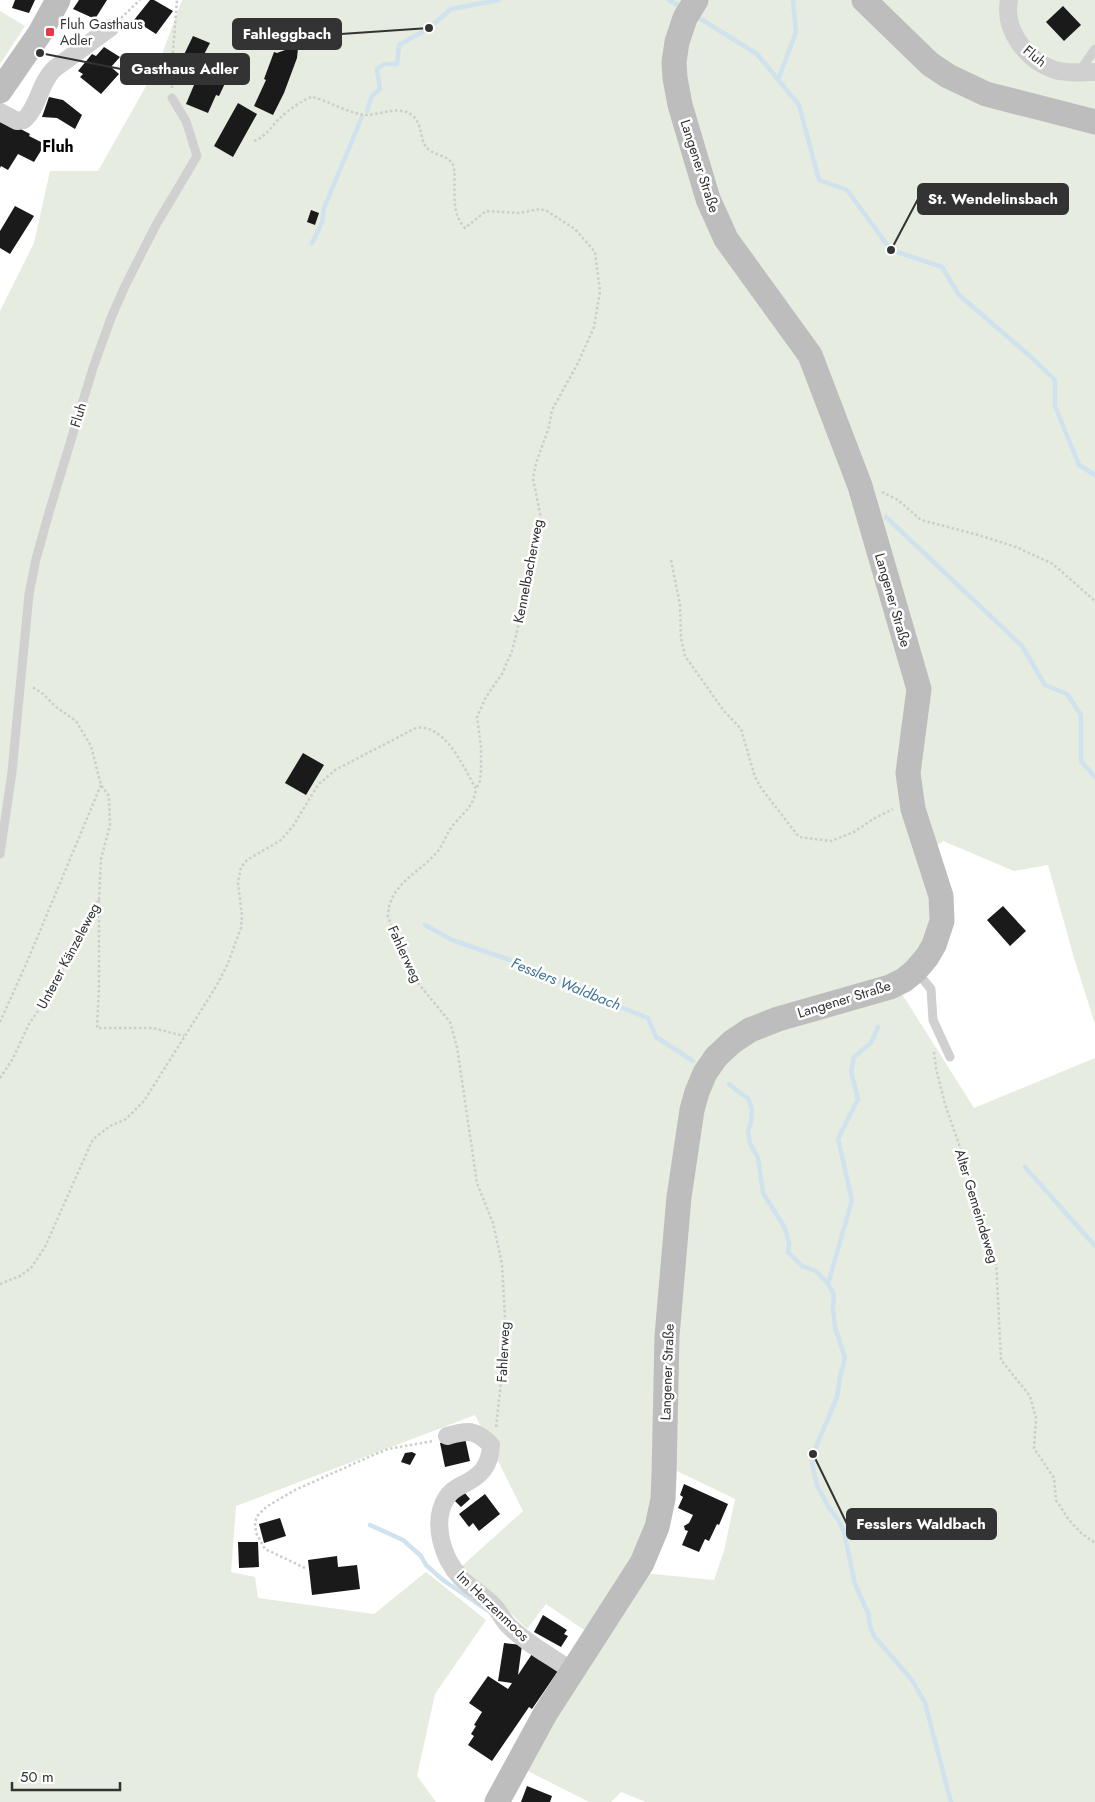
<svg xmlns="http://www.w3.org/2000/svg" width="1095" height="1802" viewBox="0 0 1095 1802" font-family="Jost,sans-serif">
<style>
.green{fill:#e6ecdf}
.lines{fill:none;stroke-linecap:round;stroke-linejoin:round}
.stream{stroke:#cfe2ee;stroke-width:4.5}
.building{fill:#1a1a1a}
.path{stroke:#cdcdcd;stroke-width:2.5;stroke-dasharray:2.5 2.5;stroke-linecap:butt}
.lane{stroke:#d0d0d0;stroke-width:9}
.street{stroke:#d0d0d0;stroke-width:18}
.secondary{stroke:#bdbdbd;stroke-width:25}
.poi-dot{fill:#e63946;stroke:#fff;stroke-width:2}
.labels{text-anchor:middle;stroke-width:5;stroke-linejoin:round;paint-order:stroke}
.poi-label{font-size:14px;fill:#333;stroke:#fff;text-anchor:start}
.street-label{font-size:14px;fill:#333;stroke:#fff}
.water-label{font-size:15px;font-style:italic;fill:#3f7597;stroke:#fff}
.quarter-label{font-size:16px;font-weight:bold;fill:#000;stroke:#fff}
.leader{fill:none;stroke:#333;stroke-width:2}
.callout-dot{fill:#333;stroke:#fff;stroke-width:2}
.callout{fill:#333;stroke:#333;stroke-width:2}
.callout-label{font-size:15px;text-anchor:middle;font-weight:bold;fill:#fff}
</style>
<rect width="100%" height="100%" fill="#fff"/>
<path class="green" d="M 182,0 L 1095,0 L 1095,1024 L 1075,961 L 1048,865 L 1014,871 L 943,841 L 920,858 L 932,902 L 926,936 L 914,957 L 890,975 L 974,1108 L 1095,1058 L 1095,1802 L 646,1802 L 621,1792 L 611,1802 L 589,1802 L 520,1767 L 643,1573 L 714,1580 L 724,1551 L 735,1499 L 675,1470 L 648,1539 L 590,1634 L 546,1604 L 527,1629 L 462,1566 L 523,1511 L 475,1415 L 236,1506 L 231,1572 L 255,1577 L 258,1598 L 374,1614 L 426,1572 L 486,1620 L 435,1694 L 417,1776 L 436,1802 L 0,1802 L 0,311 L 34,243 L 50,171 L 98,171 L 158,65 Z
M 0,11 L 25,26 L 0,64 Z"/>
<g class="lines">
<path class="stream" d="M 669,0 L 683,8
M 696,16 L 757,54 L 799,105 L 819,180 L 847,190 L 891,250 L 942,267 L 959,295 L 1031,357 L 1055,380 L 1055,406 L 1079,465 L 1095,475
M 778,80 L 796,32 L 793,0
M 367,111 L 372,96 L 380,89 L 377,69 L 384,64 L 397,64 L 399,45 L 429,28 L 451,9 L 499,0
M 312,243 L 322,222 L 324,208 L 362,117
M 886,517 L 1022,646 L 1045,685 L 1067,694 L 1081,715 L 1081,761 L 1095,777
M 425,925 L 452,940 L 510,960 L 555,980 L 597,994 L 615,1005 L 648,1018 L 656,1037 L 693,1061
M 729,1084 L 740,1093 L 748,1098 L 752,1109 L 751,1122 L 748,1131 L 750,1143 L 758,1158 L 763,1193 L 785,1228 L 789,1243 L 788,1252 L 802,1266 L 816,1271 L 828,1284 L 834,1294 L 833,1308 L 835,1327 L 845,1358 L 840,1377 L 837,1397 L 813,1454 L 812,1464 L 817,1485 L 828,1506 L 839,1521 L 844,1532 L 855,1584 L 868,1613 L 870,1626 L 874,1636 L 912,1680 L 925,1703 L 951,1802
M 1025,1167 L 1095,1246
M 828,1284 L 852,1200 L 838,1139 L 858,1099 L 851,1071 L 854,1057 L 871,1043 L 878,1027
M 370,1525 L 403,1540 L 421,1556 L 426,1565 L 443,1580 L 487,1610"/>
</g>
<path class="building" d="M 15,0 L 35,0 L 29,13 L 12,8 Z
M 79,0 L 107,0 L 95,19 L 73,9 Z
M 150,0 L 154,0 L 173,11 L 156,34 L 134,20 Z
M 1063,6 L 1081,25 L 1064,41 L 1046,22 Z
M 193,36 L 210,43 L 199,64 L 228,77 L 219,96 L 216,95 L 208,113 L 186,104 L 194,85 L 191,82 L 195,74 L 178,67 Z
M 287,44 L 298,48 L 297,58 L 284,93 L 273,115 L 254,106 L 266,80 L 264,79 L 274,52 L 277,53 L 285,50 Z
M 104,47 L 120,57 L 111,67 L 119,74 L 101,94 L 80,77 L 83,74 L 78,71 L 92,54 L 96,56 Z
M 49,97 L 63,100 L 82,115 L 75,129 L 57,118 L 42,117 Z
M 238,103 L 257,114 L 233,157 L 214,146 Z
M 0,118 L 30,134 L 29,136 L 45,144 L 34,162 L 18,154 L 8,170 L 1,166 L 0,168 Z
M 15,206 L 34,216 L 10,254 L 0,248 L 0,231 Z
M 311,210 L 319,213 L 315,225 L 307,222 Z
M 303,753 L 324,765 L 306,795 L 285,783 Z
M 1003,906 L 1026,931 L 1010,946 L 987,920 Z
M 465,1438 L 470,1461 L 445,1467 L 440,1443 Z
M 412,1452 L 416,1454 L 410,1465 L 401,1462 L 405,1453 Z
M 684,1484 L 728,1504 L 719,1525 L 717,1524 L 709,1541 L 705,1539 L 699,1552 L 682,1545 L 688,1531 L 685,1530 L 684,1526 L 689,1523 L 693,1515 L 678,1508 L 683,1497 L 680,1495 Z
M 464,1492 L 470,1499 L 461,1507 L 454,1500 Z
M 485,1494 L 500,1514 L 479,1531 L 473,1523 L 469,1527 L 459,1514 Z
M 280,1518 L 286,1536 L 264,1543 L 259,1524 Z
M 238,1542 L 258,1542 L 259,1567 L 239,1568 Z
M 337,1556 L 338,1567 L 357,1565 L 360,1589 L 312,1595 L 308,1560 Z
M 543,1615 L 567,1630 L 564,1634 L 568,1636 L 561,1647 L 534,1632 Z
M 504,1643 L 522,1645 L 518,1675 L 532,1654 L 558,1671 L 532,1709 L 529,1707 L 492,1761 L 468,1745 L 474,1736 L 471,1734 L 476,1726 L 474,1725 L 482,1712 L 469,1703 L 488,1676 L 508,1689 L 512,1683 L 498,1681 Z
M 527,1786 L 552,1796 L 550,1802 L 521,1802 Z"/>
<g class="lines">
<path class="path" d="M 121,18 L 140,0
M 172,88 L 172,64 L 177,0
M 254,141 C 266,137 272,125 281,117 C 288,111 303,99 312,97 C 329,101 350,114 366,115 C 380,115 398,105 412,115 C 423,123 419,141 428,149 C 437,157 452,155 454,169 C 456,188 450,213 465,228 L 486,211 L 519,213 L 540,209 L 547,211 L 575,229 L 595,252 L 600,291 L 594,327 L 578,363 L 552,410 L 549,427 L 536,463 L 533,479 L 541,518 L 532,571 L 512,651 L 502,674 L 486,697 L 477,717 L 481,747 L 481,770 L 480,781 L 476,789
M 882,492 L 898,500 L 921,520 L 975,534 L 1016,547 L 1053,564 L 1095,601
M 671,560 L 680,605 L 681,638 L 685,656 L 724,711 L 741,729 L 755,777 L 761,788 L 799,837 L 831,841 L 854,832 L 873,819 L 893,809
M 99,900 L 99,986 L 97,1028 L 153,1028 L 184,1036
M 0,1022 L 27,962 L 101,785
M 934,1052 L 936,1068 L 945,1104 L 972,1182 L 982,1224 L 996,1259 L 1001,1360 L 1030,1396 L 1036,1418 L 1034,1448 L 1054,1478 L 1056,1500 L 1069,1520 L 1081,1533 L 1095,1543
M 0,1078 L 12,1060 L 29,1024 L 43,1004 L 46,996 L 62,971 L 87,914 L 99,899 L 101,859 L 110,825 L 109,796 L 101,785 L 91,746 L 76,721 L 56,707 L 42,693 L 31,686
M 0,1284 L 20,1276 L 31,1268 L 45,1247 L 92,1141 L 96,1137 L 110,1126 L 126,1119 L 144,1101 L 217,985 L 228,963 L 241,928 L 242,916 L 238,883 L 241,867 L 247,860 L 281,840 L 293,826 L 318,785 L 335,770 L 416,728 C 445,723 464,768 476,789 C 473,807 465,811 454,824 C 447,832 444,843 438,851 C 420,873 388,884 388,917 L 413,977 L 450,1022 L 457,1047 L 477,1183 L 493,1223 L 502,1264 L 506,1336 L 496,1428
M 305,1568 L 265,1549 L 256,1533 L 255,1522 L 258,1515 L 266,1507 L 295,1490 L 371,1456 L 388,1449 L 433,1441"/>
<path class="lane" d="M 1079,72 L 1095,49
M 0,854 L 12,772 L 29,594 L 36,559 L 50,509 L 93,368 L 111,318 L 125,286 L 156,225 L 197,156 L 186,121 L 172,98
M 916,971 L 931,989 L 933,1020 L 950,1057"/>
<path class="street" d="M 1009,0 C 1003,30 1027,61 1055,70 C 1067,74 1083,72 1095,72
M 0,112 L 17,121 L 24,120 C 39,106 39,84 54,69 L 110,28
M 447,1436 C 468,1430 475,1429 491,1445 C 490,1466 481,1476 462,1485 C 456,1488 451,1491 447,1497 C 431,1521 442,1558 461,1578 C 471,1588 483,1595 493,1605 C 499,1611 502,1618 507,1624 C 525,1643 551,1656 572,1671"/>
<path class="secondary" d="M 864,0 L 930,64 L 948,76 L 986,94 L 1095,122
M 0,91 L 40,33 L 58,0
M 497,1802 L 545,1714 L 642,1563 L 657,1527 L 663,1499 L 664,1475 L 667,1336 L 679,1197 L 692,1110 L 697,1092 L 705,1073 L 716,1057 L 732,1042 L 750,1030 L 778,1019 L 890,987 L 904,980 L 915,971 L 927,957 L 934,945 L 942,921 L 941,896 L 913,809 L 908,773 L 919,689 L 860,486 L 810,355 L 726,239 L 708,199 L 680,105 L 675,78 L 674,62 L 677,42 L 685,18 L 696,0"/>
</g>
<rect class="poi-dot" x="45" y="27" width="10" height="10" rx="2.5"/>
<g class="labels">
<g class="poi-label">
<text x="60" y="29">Fluh Gasthaus<tspan x="60" dy="16">Adler</tspan></text>
</g>
<g class="street-label">
<text transform="translate(1035 56) rotate(39)" y="5">Fluh</text>
<text transform="translate(700 166) rotate(72)" y="5">Langener Straße</text>
<text transform="translate(78 415) rotate(-73)" y="5">Fluh</text>
<text transform="translate(528 571) rotate(-79)" y="5">Kennelbacherweg</text>
<text transform="translate(893 600) rotate(74)" y="5">Langener Straße</text>
<text transform="translate(405 954) rotate(65)" y="5">Fahlerweg</text>
<text transform="translate(68 956) rotate(-62)" y="5">Unterer Känzeleweg</text>
<text transform="translate(844 999) rotate(-17)" y="5">Langener Straße</text>
<text transform="translate(977 1206) rotate(73)" y="5">Alter Gemeindeweg</text>
<text transform="translate(503 1352) rotate(-87)" y="5">Fahlerweg</text>
<text transform="translate(667 1372) rotate(-88)" y="5">Langener Straße</text>
<text transform="translate(493 1606) rotate(44)" y="5">Im Herzenmoos</text>
</g>
<g class="water-label">
<text transform="translate(566 984) rotate(22)" y="5">Fesslers Waldbach</text>
</g>
<g class="quarter-label">
<text x="58" y="152">Fluh</text>
</g>
</g>
<path class="leader" d="M429 28L341 34M40 53L121 69M891 250L918 199M813 1454L847 1524"/>
<g class="callout-dot">
<circle cx="429" cy="28" r="5"/>
<circle cx="40" cy="53" r="5"/>
<circle cx="891" cy="250" r="5"/>
<circle cx="813" cy="1454" r="5"/>
</g>
<g class="callout">
<rect x="233" y="19" width="108" height="30" rx="5"/>
<rect x="121" y="54" width="128" height="30" rx="5"/>
<rect x="918" y="184" width="150" height="30" rx="5"/>
<rect x="847" y="1509" width="149" height="30" rx="5"/>
</g>
<g class="callout-label">
<text x="287" y="39">Fahleggbach</text>
<text x="185" y="74">Gasthaus Adler</text>
<text x="993" y="204">St. Wendelinsbach</text>
<text x="921" y="1529">Fesslers Waldbach</text>
</g>
<path d="M12 1782v8h108v-8" fill="none" stroke="#333333" stroke-width="2.5"/>
<text x="20" y="1782" font-size="15" fill="#333333" stroke="#ffffff" stroke-width="4" paint-order="stroke">50 m</text>
</svg>
